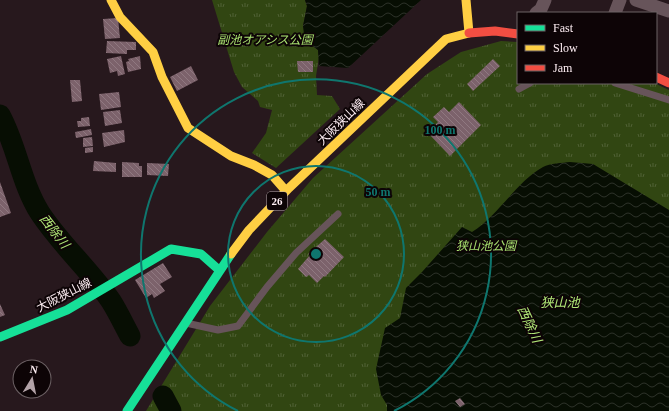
<svg xmlns="http://www.w3.org/2000/svg" width="669" height="411" viewBox="0 0 669 411" font-family="'Times New Roman','Noto Sans JP',serif">
<style>
.park{fill:url(#park-tufts)}
.water{fill:url(#water-waves)}
.lines{fill:none;stroke-linecap:round;stroke-linejoin:round}
.river{stroke:#070e03;stroke-width:21}
.building{fill:url(#building-back-hatch)}
.lane{stroke:#67545a;stroke-width:7}
.street{stroke:#67545a;stroke-width:13}
.fast{stroke:#16e098;stroke-width:9}
.slow{stroke:#ffcf43;stroke-width:9}
.jam{stroke:#f24e42;stroke-width:9}
.ring{fill:none;stroke:#0f766e;stroke-width:2}
.labels{text-anchor:middle;stroke-width:4;stroke-linejoin:round;paint-order:stroke}
.shield{fill:#0d0406;stroke:#b6a8ac;stroke-width:1}
.shield-label{font-size:11px;font-weight:bold;fill:#feeef3}
.park-label{font-size:12px;font-style:italic;fill:#a8e06f;stroke:#0d0406}
.street-label{font-size:12px;fill:#feeef3;stroke:#0d0406}
.water-label{font-size:13px;font-style:italic;fill:#b2e978;stroke:#0d0406}
.centre{fill:#0f766e;stroke:#0d0406;stroke-width:2}
.ring-label{font-size:12px;text-anchor:middle;font-weight:bold;fill:#0f766e;stroke:#0d0406;stroke-width:4;stroke-linejoin:round;paint-order:stroke}
</style>
<defs>
<pattern id="park-tufts" width="24" height="20" patternUnits="userSpaceOnUse"><rect width="24" height="20" fill="#314612"/><path d="M3 7l-1-3M5 7V3M7 7l1-3M15 17l-1-3M17 17v-4M19 17l1-3" fill="none" stroke="#506135"/></pattern>
<pattern id="water-waves" width="16" height="10" patternUnits="userSpaceOnUse"><rect width="16" height="10" fill="#070e03"/><path d="M0 5q4-4 8 0t8 0" fill="none" stroke="#2c3128"/></pattern>
<pattern id="building-back-hatch" width="6" height="6" patternUnits="userSpaceOnUse"><rect width="6" height="6" fill="#7c626b"/><path d="M-1 5l2 2M0 0l6 6M5-1l2 2" fill="none" stroke="#907981"/></pattern>
</defs>
<rect width="100%" height="100%" fill="#27181d"/>
<path class="park" d="M 212,0 L 305,0 L 307,6 L 303,26 L 309,43 L 318,50 L 319,57 L 316,76 L 317,95 L 332,96 L 340,109 L 276,168 L 252,153 L 266,133 L 272,110 L 260,107 L 258,101 L 242,87 L 234,72 Z
M 501,41 L 518,42 L 518,83 L 654,83 L 669,90 L 669,411 L 146,411 L 210,306 L 267,232 L 313,178 L 427,74 L 461,52 Z"/>
<path class="water" d="M 305,0 L 421,0 L 348,68 L 319,66 L 318,50 L 309,43 L 305,43 L 303,26 L 307,6 Z
M 570,162 L 593,164 L 669,210 L 669,411 L 387,411 L 387,405 L 381,395 L 376,369 L 385,328 L 400,318 L 406,288 L 422,272 L 462,227 L 472,232 C 499,215 516,182 543,167 C 550,163 562,163 570,162 Z"/>
<g class="lines">
<path class="river" d="M 0,115 C 17,146 21,183 40,213 C 61,245 90,270 111,301 C 118,312 124,325 130,336
M 163,396 L 171,411"/>
</g>
<path class="building" d="M 118,18 L 120,38 L 105,39 L 103,19 Z
M 107,41 L 136,42 L 136,50 L 127,50 L 127,54 L 106,53 Z
M 121,56 L 125,74 L 118,76 L 117,71 L 110,73 L 107,59 Z
M 140,56 L 141,69 L 128,72 L 126,62 L 129,61 L 128,59 Z
M 493,59 L 500,66 L 473,91 L 467,84 Z
M 297,61 L 313,61 L 313,72 L 298,72 Z
M 191,66 L 198,80 L 177,91 L 170,77 Z
M 70,80 L 80,80 L 82,101 L 72,102 Z
M 119,92 L 121,107 L 101,110 L 99,94 Z
M 459,102 L 481,125 L 450,156 L 428,133 L 438,122 L 433,117 L 444,107 L 449,112 Z
M 120,110 L 122,123 L 105,126 L 103,112 Z
M 89,117 L 90,126 L 78,127 L 77,121 L 81,121 L 81,118 Z
M 91,129 L 92,135 L 76,138 L 75,132 Z
M 124,130 L 125,142 L 104,147 L 102,133 Z
M 92,137 L 93,146 L 83,147 L 83,138 Z
M 93,147 L 93,152 L 85,153 L 85,148 Z
M 94,161 L 116,163 L 116,172 L 93,171 Z
M 122,162 L 139,163 L 139,166 L 142,166 L 142,177 L 122,177 Z
M 147,163 L 169,164 L 168,176 L 147,175 Z
M 0,182 L 11,213 L 0,217 Z
M 325,239 L 344,257 L 325,277 L 324,276 L 317,283 L 309,275 L 306,277 L 298,269 L 310,255 L 308,254 Z
M 163,263 L 172,277 L 160,284 L 165,291 L 154,298 L 152,294 L 146,298 L 135,280 Z
M 0,304 L 5,315 L 0,317 Z
M 460,398 L 465,404 L 460,407 L 455,401 Z"/>
<g class="lines">
<path class="lane" d="M 615,83 L 669,100
M 519,89 L 530,83
M 186,323 L 218,330 L 238,326 L 267,287 L 296,253 L 338,214"/>
<path class="street" d="M 636,0 L 669,11
M 536,13 L 541,9 L 545,0
M 615,13 L 620,0"/>
<path class="fast" d="M 0,337 L 67,310 L 171,249 L 201,254 L 219,270
M 127,411 L 231,254"/>
<path class="slow" d="M 111,0 L 120,17 L 153,52 L 162,77 L 188,128 L 231,156 L 254,165 L 272,175 L 286,191
M 231,254 L 249,230 L 289,188 L 446,39 L 469,33 L 466,0"/>
<path class="jam" d="M 469,33 L 495,31 L 518,34
M 656,77 L 669,83"/>
</g>
<g class="ring">
<circle cx="316" cy="254" r="88"/>
<path d="M238 411A175 175 0 1 1 394 411"/>
</g>
<g class="labels">
<rect class="shield" x="267" y="192" width="20" height="18" rx="3"/>
<g class="shield-label">
<text x="277" y="205">26</text>
</g>
<g class="park-label">
<text x="265" y="44">副池オアシス公園</text>
<text x="486" y="250">狭山池公園</text>
</g>
<g class="street-label">
<text transform="translate(341 122) rotate(-44)" y="4">大阪狭山線</text>
<text transform="translate(64 295) rotate(-27)" y="4">大阪狭山線</text>
</g>
<g class="water-label">
<text transform="translate(55 231) rotate(52)" y="5">西除川</text>
<text x="560" y="307">狭山池</text>
<text transform="translate(530 324) rotate(65)" y="5">西除川</text>
</g>
</g>
<circle cx="316" cy="254" r="6" class="centre"/>
<g class="ring-label">
<text x="440" y="134">100 m</text>
<text x="378" y="196">50 m</text>
</g>
<rect x="517" y="12" width="140" height="72" fill="#0d0406" stroke="#6d6265"/>
<rect x="525" y="25" width="20" height="6" fill="#16e098" stroke="#6d6265"/>
<text x="553" y="32" font-size="12" fill="#feeef3">Fast</text>
<rect x="525" y="45" width="20" height="6" fill="#ffcf43" stroke="#6d6265"/>
<text x="553" y="52" font-size="12" fill="#feeef3">Slow</text>
<rect x="525" y="65" width="20" height="6" fill="#f24e42" stroke="#6d6265"/>
<text x="553" y="72" font-size="12" fill="#feeef3">Jam</text>
<g transform="translate(32 379) rotate(10)"><circle r="19" fill="#0d0406" stroke="#6d6265"/>
<path d="M0-3L7 15L0 10L-7 15Z" fill="#b3a3a8"/>
<text y="-6" font-size="11" font-weight="bold" text-anchor="middle" fill="#feeef3">N</text>
</g>
</svg>
